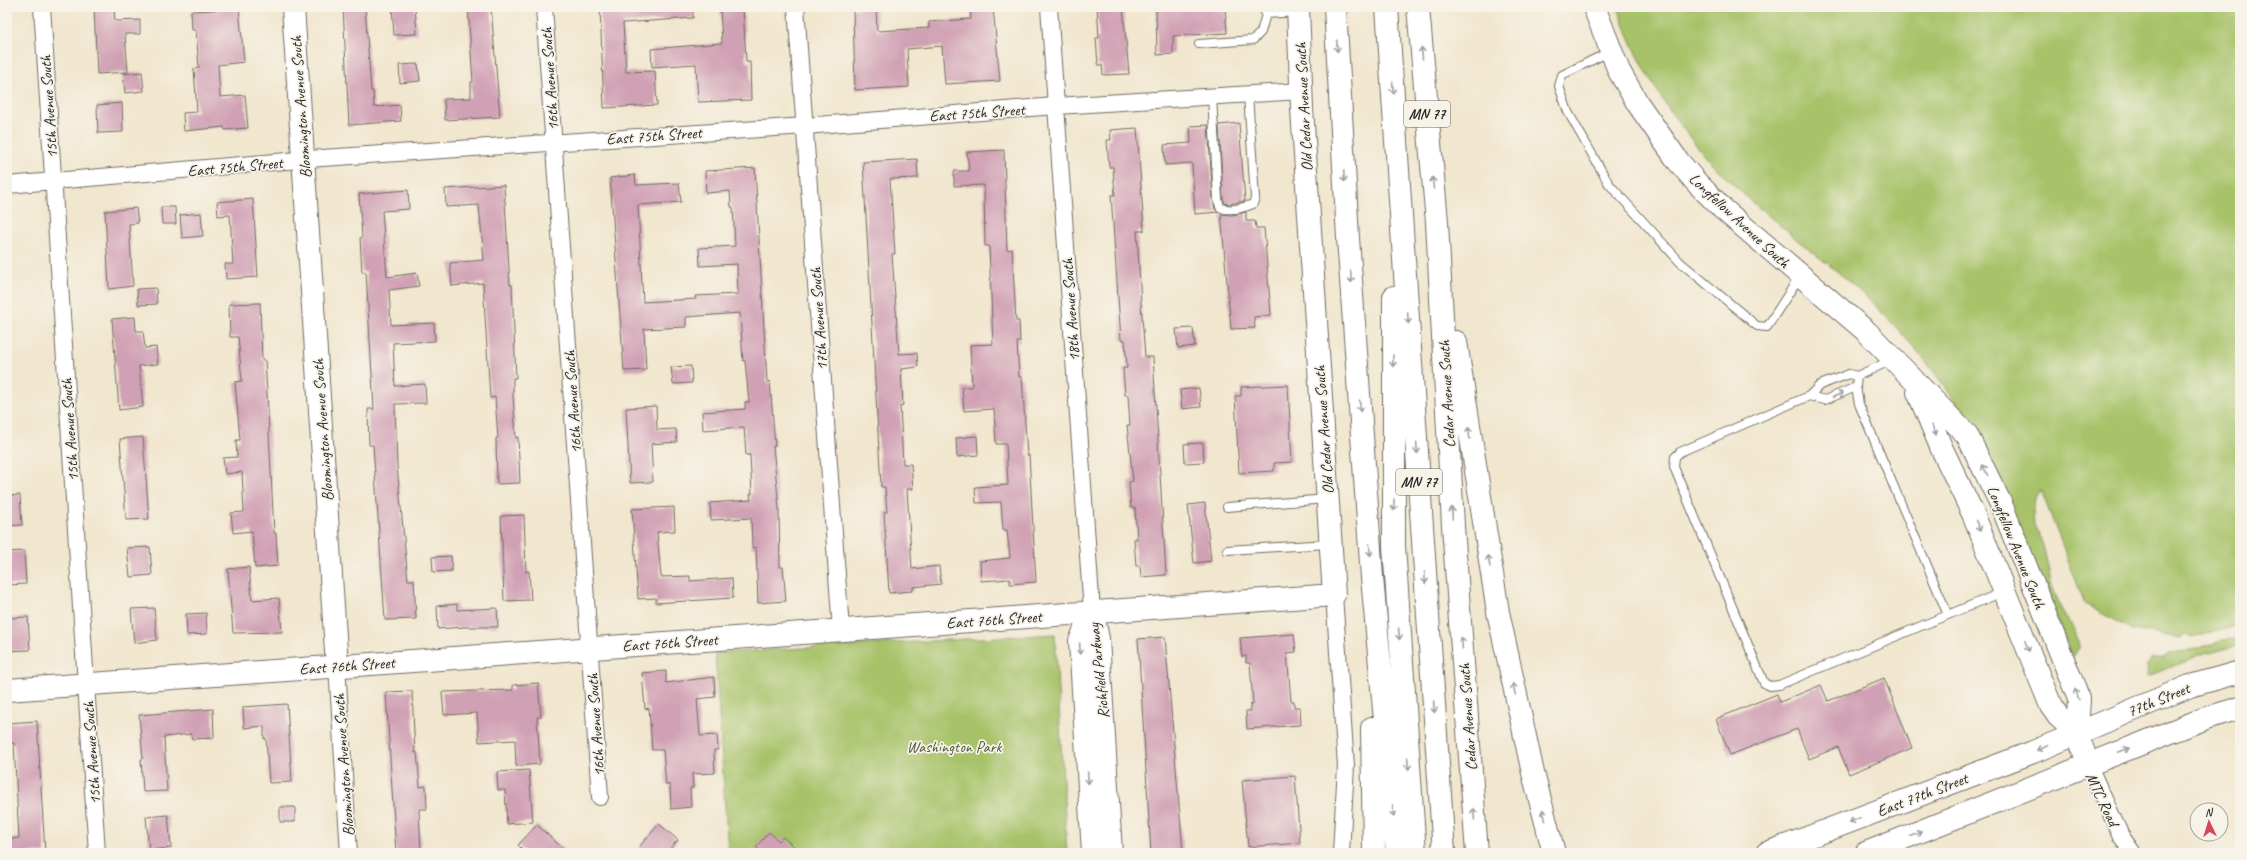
<svg xmlns="http://www.w3.org/2000/svg" width="2247" height="860" viewBox="0 0 2247 860" font-family="Caveat,sans-serif">
<style>
.green{fill:#a7c269;stroke:#69764a}
.building{fill:#d0a0b4}
.lines{fill:none;stroke-linecap:round;stroke-linejoin:round}
.lane-casing{stroke:#706c64;stroke-width:10}
.street-casing{stroke:#706c64;stroke-width:18}
.secondary-casing{stroke:#706c64;stroke-width:24}
.highway-casing{stroke:#706c64;stroke-width:24}
.lane{stroke:#fff;stroke-width:8}
.street{stroke:#fff;stroke-width:16}
.secondary{stroke:#fff;stroke-width:22}
.highway{stroke:#fff;stroke-width:22}
.oneway{stroke:#a0a0a0}
.labels{text-anchor:middle;stroke-width:3.5;stroke-linejoin:round;paint-order:stroke}
.shield{fill:#f7f3e8;stroke:#686764;stroke-width:1}
.shield-label{font-size:15px;font-weight:bold;fill:#2b2b2b}
.street-label{font-size:16px;fill:#2b2b2b;stroke:#f7f3e8}
.park-label{font-size:16px;fill:#50583e;stroke:#f7f3e8}
</style>
<rect width="100%" height="100%" fill="#f7f3e8"/>
<filter id="ink" filterUnits="userSpaceOnUse"><feTurbulence type="fractalNoise" baseFrequency=".025" numOctaves="2"/><feDisplacementMap in="SourceGraphic" scale="8" xChannelSelector="R" yChannelSelector="G"/><feConvolveMatrix kernelMatrix="1 2 1 2 8 2 1 2 1" color-interpolation-filters="sRGB"/></filter>
<filter id="wash" filterUnits="userSpaceOnUse"><feTurbulence type="fractalNoise" baseFrequency=".012" numOctaves="4" result="noise"/><feDisplacementMap in="SourceGraphic" scale="16" xChannelSelector="R" yChannelSelector="G"/><feGaussianBlur stdDeviation="0.9" result="paint"/><feColorMatrix in="noise" values="0 0 0 0 0 0 0 0 0 0 0 0 0 0 0 0 0 1.4 0 .05"/><feComposite in="paint" operator="in"/></filter>
<g filter="url(#wash)">
<rect width="100%" height="100%" fill="#f1e6ce"/>
<path class="green" d="M 1618,7 L 2240,7 L 2240,625 L 2192,638 L 2183,634 L 2180,638 L 2132,630 L 2085,604 L 2041,490 L 2035,498 L 2033,511 L 2034,526 L 2043,544 L 2053,591 L 2059,605 L 2079,640 L 2079,648 L 2073,657 L 1970,423 C 1937,372 1898,325 1853,285 C 1837,270 1818,257 1801,243 C 1769,216 1735,189 1707,158 C 1669,115 1636,62 1618,7 Z
M 1055,634 L 1067,853 L 728,853 L 715,653 Z
M 2240,638 L 2240,645 L 2205,654 L 2148,676 L 2147,665 L 2152,659 L 2163,658 L 2170,653 L 2197,650 L 2223,640 Z"/>
<g id="blocks">
<path class="building" d="M 94,7 L 114,7 L 115,21 L 140,20 L 140,34 L 125,34 L 128,72 L 97,74 Z
M 215,7 L 239,7 L 244,62 L 218,65 L 220,97 L 245,95 L 248,128 L 225,130 L 224,127 L 184,131 L 183,113 L 197,112 L 194,69 L 199,68 L 196,30 L 192,30 L 191,11 L 215,10 Z
M 343,7 L 365,7 L 371,91 L 373,91 L 374,107 L 400,105 L 401,121 L 349,125 Z
M 392,7 L 415,7 L 417,34 L 394,35 Z
M 468,7 L 491,7 L 500,117 L 445,120 L 444,99 L 471,98 L 471,82 L 473,82 Z
M 600,7 L 693,7 L 693,18 L 623,23 L 626,72 L 655,71 L 657,105 L 604,108 Z
M 720,7 L 743,7 L 746,62 L 750,62 L 751,100 L 698,102 L 696,64 L 652,67 L 651,49 L 722,43 Z
M 876,7 L 877,31 L 929,28 L 929,22 L 971,19 L 970,7 L 993,7 L 1000,81 L 945,84 L 942,46 L 907,49 L 909,87 L 855,90 L 853,9 Z
M 1097,7 L 1123,7 L 1129,74 L 1103,75 L 1102,65 L 1098,65 L 1096,38 L 1099,38 Z
M 1156,7 L 1225,7 L 1227,33 L 1173,36 L 1173,54 L 1157,55 Z
M 418,64 L 420,81 L 400,83 L 399,65 Z
M 142,72 L 144,91 L 125,93 L 123,74 Z
M 122,103 L 123,132 L 98,133 L 97,105 Z
M 1239,123 L 1245,201 L 1228,204 L 1225,203 L 1223,198 L 1219,125 Z
M 1208,125 L 1213,199 L 1215,209 L 1218,212 L 1195,214 L 1192,163 L 1165,165 L 1164,145 L 1191,143 L 1190,126 Z
M 1137,128 L 1144,231 L 1137,231 L 1141,303 L 1145,357 L 1153,357 L 1166,575 L 1141,577 L 1140,566 L 1136,566 L 1134,539 L 1137,539 L 1135,508 L 1131,508 L 1129,482 L 1133,481 L 1127,425 L 1130,425 L 1128,395 L 1125,395 L 1123,368 L 1127,368 L 1125,340 L 1121,340 L 1111,195 L 1115,195 L 1113,167 L 1109,167 L 1107,140 L 1111,140 L 1110,130 Z
M 1004,150 L 1007,250 L 1012,249 L 1016,321 L 1019,321 L 1020,342 L 1017,342 L 1019,377 L 1022,377 L 1027,455 L 1029,455 L 1036,582 L 1010,584 L 1010,579 L 981,581 L 980,561 L 1010,558 L 1007,530 L 1003,530 L 1001,502 L 976,503 L 975,487 L 1008,485 L 1006,444 L 996,444 L 994,409 L 964,411 L 962,387 L 972,387 L 970,345 L 993,344 L 989,246 L 985,246 L 984,185 L 954,186 L 954,171 L 969,171 L 967,152 Z
M 917,159 L 918,178 L 890,179 L 895,254 L 892,254 L 899,354 L 917,353 L 918,367 L 901,369 L 903,405 L 900,406 L 903,464 L 911,464 L 913,489 L 907,489 L 912,569 L 939,566 L 941,584 L 913,587 L 913,591 L 889,593 L 884,512 L 887,512 L 885,487 L 881,487 L 863,162 Z
M 755,168 L 767,382 L 770,381 L 775,446 L 773,446 L 779,509 L 780,567 L 783,567 L 786,601 L 758,603 L 756,547 L 752,548 L 751,518 L 711,520 L 710,503 L 751,500 L 750,494 L 752,494 L 750,455 L 746,455 L 744,427 L 703,430 L 702,412 L 745,409 L 745,402 L 749,402 L 745,361 L 743,361 L 740,313 L 686,317 L 686,327 L 644,329 L 646,370 L 624,371 L 610,178 L 635,175 L 636,185 L 679,183 L 681,202 L 638,205 L 643,302 L 696,299 L 695,296 L 738,294 L 737,264 L 700,266 L 699,248 L 735,246 L 733,207 L 731,207 L 730,191 L 706,193 L 705,171 Z
M 504,185 L 510,285 L 512,285 L 516,378 L 513,378 L 513,396 L 516,438 L 518,437 L 520,483 L 497,484 L 496,438 L 498,438 L 495,397 L 490,398 L 483,283 L 452,286 L 450,263 L 484,260 L 479,205 L 446,207 L 445,189 Z
M 408,190 L 409,209 L 382,211 L 387,277 L 417,273 L 419,286 L 389,290 L 391,325 L 434,323 L 435,341 L 393,343 L 395,386 L 425,384 L 426,403 L 395,404 L 397,466 L 408,580 L 414,580 L 416,619 L 385,620 L 373,445 L 369,445 L 368,409 L 374,409 L 366,272 L 362,272 L 360,238 L 362,237 L 359,194 Z
M 253,199 L 258,277 L 226,279 L 225,264 L 233,264 L 230,215 L 218,216 L 217,202 Z
M 161,207 L 175,207 L 176,224 L 162,224 Z
M 136,208 L 138,223 L 129,224 L 133,286 L 109,289 L 105,211 Z
M 1246,212 L 1246,221 L 1255,221 L 1256,228 L 1264,228 L 1271,315 L 1254,317 L 1255,328 L 1231,329 L 1221,214 L 1232,215 Z
M 201,213 L 203,236 L 182,238 L 180,215 Z
M 156,288 L 157,304 L 138,305 L 137,289 Z
M 260,303 L 262,360 L 265,360 L 267,393 L 274,533 L 276,533 L 278,566 L 255,568 L 252,531 L 233,533 L 231,513 L 244,512 L 242,472 L 225,474 L 223,458 L 237,457 L 236,440 L 240,440 L 235,382 L 242,381 L 238,337 L 230,337 L 229,304 Z
M 135,317 L 136,331 L 143,331 L 145,348 L 156,347 L 158,364 L 139,366 L 143,407 L 119,410 L 112,319 Z
M 1193,328 L 1195,346 L 1178,348 L 1176,329 Z
M 691,366 L 692,383 L 673,384 L 671,367 Z
M 1288,385 L 1292,462 L 1274,463 L 1274,471 L 1239,473 L 1235,396 L 1241,396 L 1241,387 Z
M 1199,388 L 1201,407 L 1182,409 L 1180,390 Z
M 656,406 L 657,430 L 676,429 L 677,442 L 651,444 L 653,482 L 630,483 L 626,408 Z
M 977,436 L 978,455 L 957,457 L 956,438 Z
M 143,437 L 149,519 L 126,520 L 120,439 Z
M 1203,443 L 1204,462 L 1185,463 L 1184,444 Z
M 20,495 L 22,525 L 7,526 L 7,496 Z
M 1205,503 L 1211,561 L 1194,563 L 1188,505 Z
M 674,507 L 675,531 L 657,532 L 661,577 L 690,576 L 690,581 L 732,578 L 733,598 L 656,603 L 656,598 L 638,599 L 632,509 Z
M 524,515 L 526,572 L 529,571 L 531,600 L 504,601 L 501,516 Z
M 150,547 L 152,575 L 130,577 L 127,548 Z
M 24,551 L 26,584 L 7,585 L 7,552 Z
M 451,556 L 452,571 L 433,572 L 432,557 Z
M 249,567 L 252,600 L 279,598 L 282,632 L 233,633 L 228,569 Z
M 457,604 L 457,610 L 497,608 L 498,627 L 464,627 L 438,629 L 437,606 Z
M 154,608 L 157,640 L 134,643 L 131,609 Z
M 206,613 L 207,634 L 187,635 L 186,614 Z
M 28,617 L 30,650 L 7,651 L 7,618 Z
M 1294,634 L 1296,652 L 1287,653 L 1291,701 L 1294,701 L 1294,707 L 1300,707 L 1301,725 L 1247,729 L 1246,711 L 1250,711 L 1250,705 L 1253,704 L 1250,663 L 1246,663 L 1246,656 L 1242,657 L 1240,638 Z
M 1165,637 L 1183,852 L 1151,853 L 1138,639 Z
M 666,671 L 666,683 L 714,677 L 715,697 L 697,699 L 700,736 L 717,735 L 718,750 L 714,750 L 715,773 L 692,774 L 693,788 L 690,788 L 691,807 L 671,809 L 670,785 L 666,785 L 663,750 L 652,750 L 649,708 L 645,709 L 642,673 Z
M 1884,678 L 1912,748 L 1849,774 L 1838,747 L 1809,759 L 1797,729 L 1730,755 L 1716,719 L 1777,694 L 1780,702 L 1821,685 L 1828,701 Z
M 538,683 L 541,717 L 537,717 L 540,764 L 516,766 L 515,740 L 479,742 L 477,713 L 444,715 L 442,692 L 513,690 L 513,685 Z
M 412,691 L 415,753 L 417,752 L 420,787 L 426,786 L 427,809 L 419,809 L 421,853 L 396,853 L 386,692 Z
M 287,704 L 292,782 L 269,783 L 266,738 L 264,739 L 264,726 L 244,728 L 243,707 Z
M 213,709 L 214,738 L 192,739 L 191,734 L 164,737 L 167,791 L 143,792 L 141,759 L 143,759 L 139,715 Z
M 37,721 L 45,853 L 7,853 L 7,839 L 19,838 L 14,743 L 7,743 L 7,723 Z
M 529,770 L 533,822 L 507,824 L 505,790 L 498,790 L 497,772 Z
M 1295,776 L 1300,843 L 1248,847 L 1242,780 Z
M 280,807 L 295,807 L 295,822 L 280,822 Z
M 168,815 L 171,848 L 149,850 L 146,817 Z
M 659,824 L 678,840 L 666,853 L 646,853 L 639,847 Z
M 537,825 L 568,853 L 526,853 L 518,845 Z
M 769,832 L 779,841 L 783,837 L 801,853 L 763,853 L 756,847 Z"/>
</g>
</g>
<g filter="url(#ink)">
<use href="#blocks" fill-opacity="0" stroke="#706c64" stroke-width="1"/>
<g class="lines">
<g class="lane-casing">
<path id="lane" d="M 1266,14 L 1298,12
M 1199,44 L 1253,40 L 1261,32 L 1266,14 L 1262,7
M 1611,51 L 1562,75 L 1559,86 L 1568,112 L 1609,184 L 1680,262 L 1757,326 L 1767,327 L 1800,276
M 1212,97 L 1218,199 L 1220,207 C 1229,212 1243,208 1253,204 L 1255,198 L 1248,95
M 1892,360 L 1857,376 L 1849,374 L 1820,385 L 1809,396 L 1680,452 L 1675,457 L 1674,467 L 1764,683 L 1770,686 L 1779,685 L 2003,592
M 1856,387 L 1859,404 L 1948,615
M 1809,396 L 1825,400 L 1856,387 L 1857,376
M 1227,507 L 1327,499
M 1227,550 L 1329,544"/>
</g>
<g class="street-casing">
<path id="street" d="M 42,7 L 97,853
M 544,7 L 600,797
M 796,7 L 841,630
M 1049,7 L 1092,612
M 7,185 L 322,158 L 805,126 L 1056,106 L 1301,91
M 1334,595 L 1346,766 L 1341,853
M 337,666 L 349,853
M 2088,764 L 2121,836 L 2133,853"/>
</g>
<g class="secondary-casing">
<path id="secondary" d="M 293,7 L 337,666
M 1594,7 L 1619,71 L 1638,104 L 1678,161 L 1697,183 L 1723,209 L 1867,332 L 1967,435 L 2001,504 L 2079,699 L 2077,733 L 2088,764
M 1918,392 L 1941,447 L 1974,516 L 2051,706 L 2058,716 L 2077,733
M 1092,612 L 1080,641 L 1093,853
M 1092,612 L 1098,638 L 1111,853
M 7,690 L 1334,595 L 1302,109 L 1298,7
M 1767,853 L 2033,752 L 2190,686 L 2240,672
M 1866,853 L 2206,718 L 2240,708"/>
</g>
<g class="highway-casing">
<path id="highway" d="M 1335,7 L 1348,238 L 1372,577 L 1397,853
M 1387,7 L 1444,853
M 1418,7 L 1437,222 L 1453,526 L 1477,853
M 1394,297 L 1394,546 L 1415,853
M 1456,342 L 1498,612 L 1533,773 L 1554,853
M 1372,728 L 1374,853"/>
</g>
<use href="#lane" class="lane"/>
<use href="#street" class="street"/>
<use href="#secondary" class="secondary"/>
<use href="#highway" class="highway"/>
</g>
<defs><path id="oneway-shaft" d="M-6 0H5M1.5-3L5.5 0L1.5 3" fill="none" stroke-width="1.6" stroke-linecap="round" stroke-linejoin="round"/></defs>
<g class="oneway">
<use href="#oneway-shaft" transform="translate(1337 46) rotate(87)"/>
<use href="#oneway-shaft" transform="translate(1422 53) rotate(-95)"/>
<use href="#oneway-shaft" transform="translate(1393 88) rotate(86)"/>
<use href="#oneway-shaft" transform="translate(1344 176) rotate(87)"/>
<use href="#oneway-shaft" transform="translate(1433 183) rotate(-95)"/>
<use href="#oneway-shaft" transform="translate(1351 277) rotate(86)"/>
<use href="#oneway-shaft" transform="translate(1408 318) rotate(86)"/>
<use href="#oneway-shaft" transform="translate(1393 361) rotate(90)"/>
<use href="#oneway-shaft" transform="translate(1838 395) rotate(-23)"/>
<use href="#oneway-shaft" transform="translate(1360 406) rotate(86)"/>
<use href="#oneway-shaft" transform="translate(1934 430) rotate(67)"/>
<use href="#oneway-shaft" transform="translate(1469 433) rotate(-98)"/>
<use href="#oneway-shaft" transform="translate(1417 448) rotate(86)"/>
<use href="#oneway-shaft" transform="translate(1985 470) rotate(-116)"/>
<use href="#oneway-shaft" transform="translate(1394 505) rotate(90)"/>
<use href="#oneway-shaft" transform="translate(1452 513) rotate(-93)"/>
<use href="#oneway-shaft" transform="translate(1978 526) rotate(68)"/>
<use href="#oneway-shaft" transform="translate(1370 550) rotate(86)"/>
<use href="#oneway-shaft" transform="translate(1489 561) rotate(-99)"/>
<use href="#oneway-shaft" transform="translate(1425 578) rotate(86)"/>
<use href="#oneway-shaft" transform="translate(1399 634) rotate(86)"/>
<use href="#oneway-shaft" transform="translate(1462 643) rotate(-94)"/>
<use href="#oneway-shaft" transform="translate(2027 646) rotate(68)"/>
<use href="#oneway-shaft" transform="translate(1080 649) rotate(86)"/>
<use href="#oneway-shaft" transform="translate(1514 689) rotate(-103)"/>
<use href="#oneway-shaft" transform="translate(2077 694) rotate(-109)"/>
<use href="#oneway-shaft" transform="translate(1434 707) rotate(86)"/>
<use href="#oneway-shaft" transform="translate(2042 748) rotate(157)"/>
<use href="#oneway-shaft" transform="translate(2124 750) rotate(-21)"/>
<use href="#oneway-shaft" transform="translate(1408 764) rotate(86)"/>
<use href="#oneway-shaft" transform="translate(1088 778) rotate(86)"/>
<use href="#oneway-shaft" transform="translate(1393 811) rotate(85)"/>
<use href="#oneway-shaft" transform="translate(1474 814) rotate(-94)"/>
<use href="#oneway-shaft" transform="translate(1544 815) rotate(-105)"/>
<use href="#oneway-shaft" transform="translate(1855 820) rotate(159)"/>
<use href="#oneway-shaft" transform="translate(1916 834) rotate(-21)"/>
</g>
</g>
<g class="labels">
<g class="shield">
<rect x="1404" y="101" width="46" height="26" rx="3"/>
<rect x="1396" y="469" width="46" height="26" rx="3"/>
</g>
<g class="shield-label">
<text x="1427" y="119">MN 77</text>
<text x="1419" y="487">MN 77</text>
</g>
<g class="street-label">
<text transform="translate(549 79) rotate(-94)" y="6">16th Avenue South</text>
<text transform="translate(48 107) rotate(-94)" y="6">15th Avenue South</text>
<text transform="translate(300 107) rotate(-94)" y="6">Bloomington Avenue South</text>
<text transform="translate(1303 107) rotate(-93)" y="6">Old Cedar Avenue South</text>
<text transform="translate(977 112) rotate(-4)" y="6">East 75th Street</text>
<text transform="translate(654 135) rotate(-4)" y="6">East 75th Street</text>
<text transform="translate(235 166) rotate(-5)" y="6">East 75th Street</text>
<text transform="translate(1740 220) rotate(43)" y="6">Longfellow Avenue South</text>
<text transform="translate(1070 310) rotate(-94)" y="6">18th Avenue South</text>
<text transform="translate(818 319) rotate(-94)" y="6">17th Avenue South</text>
<text transform="translate(1446 394) rotate(-93)" y="6">Cedar Avenue South</text>
<text transform="translate(572 402) rotate(-94)" y="6">16th Avenue South</text>
<text transform="translate(69 430) rotate(-94)" y="6">15th Avenue South</text>
<text transform="translate(322 430) rotate(-94)" y="6">Bloomington Avenue South</text>
<text transform="translate(1323 430) rotate(-94)" y="6">Old Cedar Avenue South</text>
<text transform="translate(2017 547) rotate(68)" y="6">Longfellow Avenue South</text>
<text transform="translate(994 619) rotate(-4)" y="6">East 76th Street</text>
<text transform="translate(670 642) rotate(-4)" y="6">East 76th Street</text>
<text transform="translate(347 665) rotate(-4)" y="6">East 76th Street</text>
<text transform="translate(1098 671) rotate(-96)" y="6">Richfield Parkway</text>
<text transform="translate(2158 699) rotate(-22)" y="6">77th Street</text>
<text transform="translate(1467 717) rotate(-94)" y="6">Cedar Avenue South</text>
<text transform="translate(595 725) rotate(-94)" y="6">16th Avenue South</text>
<text transform="translate(91 753) rotate(-94)" y="6">15th Avenue South</text>
<text transform="translate(343 765) rotate(-94)" y="6">Bloomington Avenue South</text>
<text transform="translate(1922 794) rotate(-21)" y="6">East 77th Street</text>
<text transform="translate(2103 799) rotate(65)" y="6">MTC Road</text>
</g>
<g class="park-label">
<text x="954" y="752">Washington Park</text>
</g>
</g>
<rect width="2247" height="860" fill="none" stroke="#f7f3e8" stroke-width="24"/>
<g transform="translate(2209 822) rotate(356)"><circle r="19" fill="#f7f3e8" stroke="#a5a39c"/>
<path d="M0-3L7 15L0 10L-7 15Z" fill="#d1495b"/>
<text y="-6" font-size="11" font-weight="bold" text-anchor="middle" fill="#2b2b2b">N</text>
</g>
</svg>
